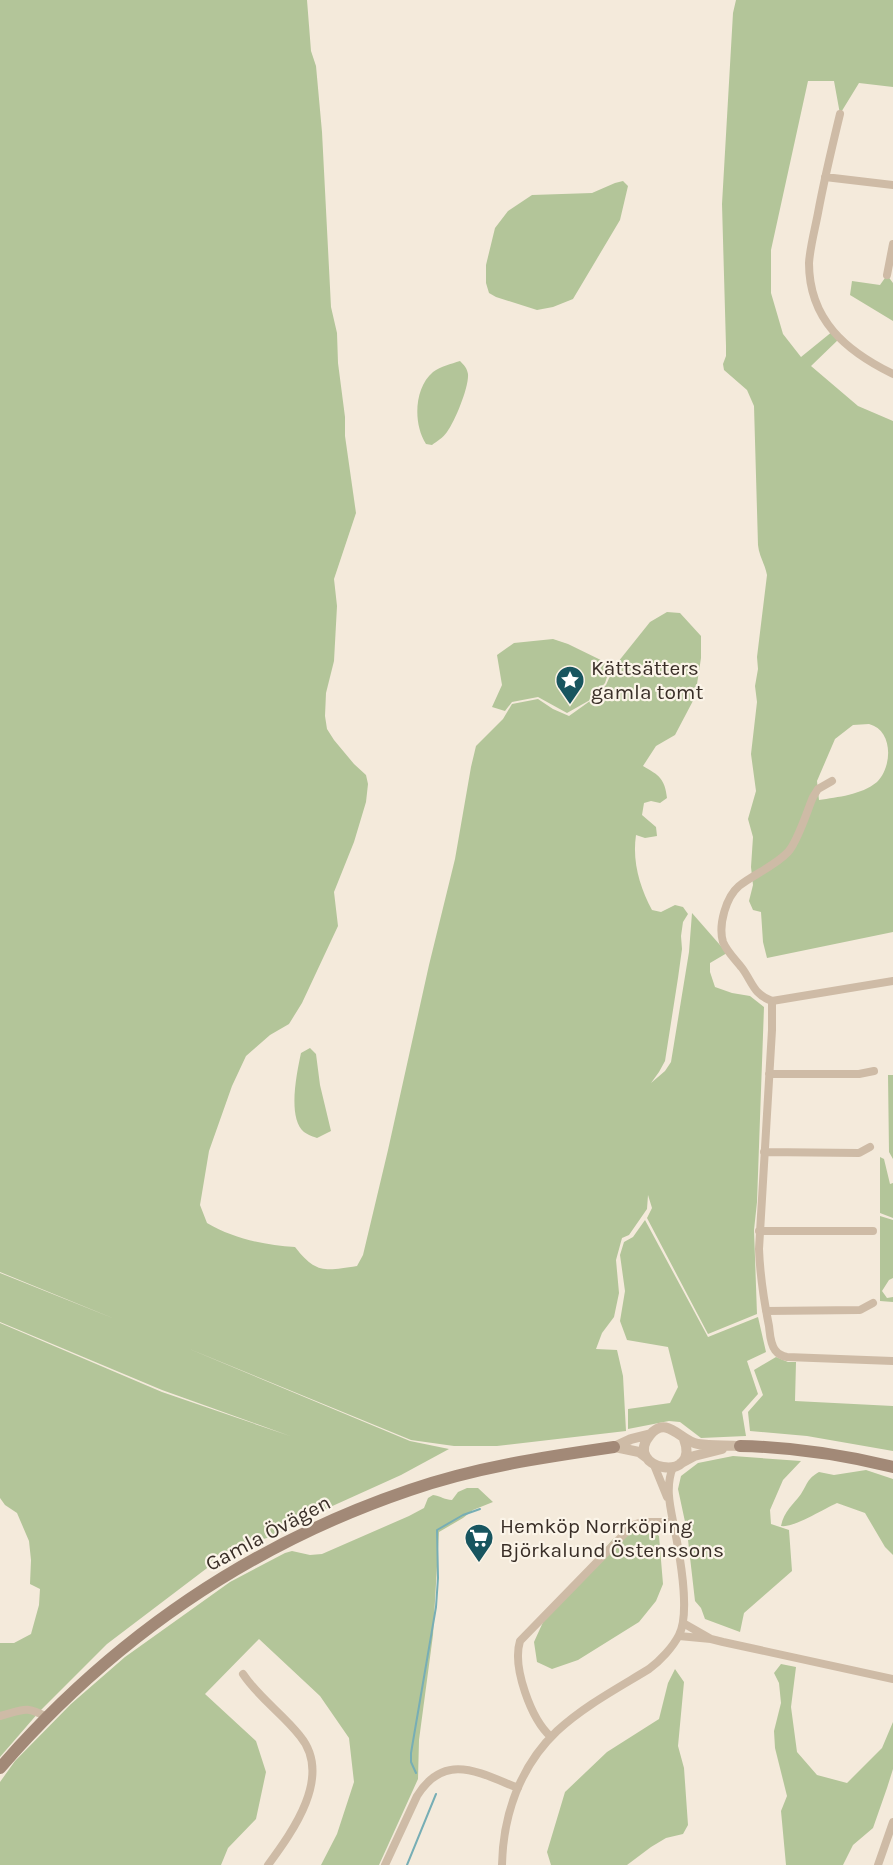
<svg xmlns="http://www.w3.org/2000/svg" width="893" height="1865" viewBox="0 0 893 1865" font-family="Karla,sans-serif">
<style>
.green{fill:#b3c599;fill-rule:evenodd}
.lines{fill:none;stroke-linecap:round;stroke-linejoin:round}
.stream{stroke:#77aeb5;stroke-width:2}
.minor{stroke:#cebba6;stroke-width:8}
.tertiary{stroke:#cebba6;stroke-width:10}
.secondary{stroke:#a28977;stroke-width:12}
.labels{text-anchor:middle;stroke-width:4.5;stroke-linejoin:round;paint-order:stroke}
.poi-label{font-size:21px;fill:#392e27;stroke:#fbf4e8;text-anchor:start}
.street-label{font-size:21px;fill:#392e27;stroke:#fbf4e8}
</style>
<rect width="100%" height="100%" fill="#f4eadb"/>
<path class="green" d="M 0,0 L 307,0 L 311,51 L 316,66 L 322,132 L 331,307 L 337,333 L 338,363 L 345,417 L 345,436 L 356,513 L 334,579 L 337,606 L 334,661 L 326,693 L 325,716 L 327,729 L 334,740 L 354,764 L 366,775 L 368,784 L 366,802 L 354,842 L 334,892 L 338,926 L 302,1003 L 289,1024 L 270,1035 L 246,1056 L 232,1086 L 209,1151 L 200,1205 L 207,1223 C 234,1239 265,1245 295,1247 C 316,1274 325,1271 357,1266 L 363,1255 L 388,1150 L 429,965 L 455,859 L 471,767 L 476,746 L 503,719 L 512,704 L 538,699 L 553,709 L 569,716 L 590,701 L 606,685 L 614,667 L 650,622 L 667,612 L 680,613 L 701,636 L 701,658 L 695,697 L 675,735 L 656,746 L 643,766 C 659,775 665,779 667,798 L 660,803 L 651,801 L 644,803 L 642,815 L 656,827 L 657,836 L 645,838 L 636,835 C 632,862 640,887 652,910 L 661,912 L 675,905 L 683,907 L 688,914 L 683,922 L 681,936 L 682,949 L 678,978 L 665,1061 L 659,1072 L 651,1083 L 665,1071 L 671,1062 L 689,952 L 692,913 L 727,953 L 710,963 L 710,972 L 715,987 L 732,993 L 750,996 L 764,1007 L 757,1202 L 754,1230 L 757,1314 L 708,1334 L 647,1218 L 652,1208 L 648,1195 L 647,1209 L 629,1235 L 622,1238 L 616,1260 L 619,1293 L 614,1317 L 602,1333 L 596,1349 L 617,1350 L 623,1376 L 626,1431 L 497,1446 L 454,1446 L 411,1440 L 187,1348 L 410,1441 L 449,1449 L 401,1475 L 328,1508 L 271,1537 L 247,1543 L 219,1559 L 107,1644 L 39,1712 L 0,1757 L 0,1643 L 14,1643 L 31,1634 L 39,1605 L 40,1589 L 30,1584 L 31,1560 L 29,1541 L 17,1513 L 5,1505 L 0,1498 L 0,1323 L 162,1392 L 290,1436 L 162,1390 L 0,1322 L 0,1273 L 115,1319 L 0,1272 Z
M 736,0 L 893,0 L 893,87 L 859,83 L 840,114 L 834,81 L 808,81 L 771,250 L 771,293 L 783,334 L 801,357 L 833,331 L 840,338 L 811,366 L 858,406 L 893,421 L 893,932 L 767,958 L 763,942 L 761,912 L 753,910 L 749,901 L 753,885 L 751,867 L 753,837 L 748,819 L 756,791 L 751,754 L 757,702 L 755,686 L 758,669 L 757,657 L 767,575 C 765,564 759,556 758,545 L 754,406 L 747,390 L 724,370 L 723,364 L 726,356 L 726,346 L 722,204 L 733,13 ZM 869,724 C 893,730 893,766 877,782 C 861,795 838,797 819,800 L 817,781 L 835,739 L 853,725 Z
M 623,181 L 628,186 L 620,220 L 573,299 L 553,307 L 537,310 L 496,297 L 489,293 L 486,283 L 486,265 L 495,228 L 508,211 L 532,195 L 592,193 L 615,183 Z
M 887,275 L 893,283 L 893,321 L 850,295 L 852,281 L 880,285 Z
M 460,361 C 464,365 467,368 468,374 C 469,387 455,421 447,432 C 443,438 437,441 432,445 L 426,444 C 413,424 414,388 433,372 C 441,366 451,364 460,361 Z
M 553,639 L 568,644 L 611,665 L 605,683 L 590,700 L 567,713 L 538,697 L 512,702 L 505,711 L 492,707 L 502,685 L 497,655 L 514,643 Z
M 310,1048 L 316,1054 L 320,1085 L 331,1131 L 317,1138 C 314,1137 308,1135 304,1132 C 287,1118 297,1072 301,1053 Z
M 888,1075 L 893,1075 L 893,1159 L 889,1152 Z
M 880,1157 L 884,1159 L 890,1184 L 893,1183 L 893,1218 L 880,1213 Z
M 880,1216 L 893,1220 L 893,1278 L 889,1280 L 882,1291 L 887,1298 L 893,1297 L 893,1302 L 880,1301 Z
M 645,1220 L 708,1337 L 758,1317 L 766,1352 L 747,1361 L 758,1394 L 742,1412 L 746,1436 L 701,1438 L 680,1422 L 669,1421 L 628,1429 L 628,1409 L 670,1403 L 678,1387 L 668,1347 L 627,1340 L 620,1321 L 625,1291 L 620,1255 L 624,1242 L 633,1237 Z
M 776,1357 L 788,1362 L 796,1362 L 795,1401 L 893,1406 L 893,1451 L 807,1436 L 750,1431 L 748,1412 L 763,1395 L 754,1370 Z
M 733,1456 L 801,1461 L 783,1480 L 770,1510 L 771,1524 L 789,1530 L 792,1571 L 744,1613 L 740,1632 L 705,1619 L 701,1608 L 695,1601 L 687,1531 L 678,1489 L 681,1476 L 698,1463 Z
M 866,1470 L 893,1479 L 893,1555 L 885,1547 L 865,1513 L 837,1503 C 823,1509 794,1528 781,1526 C 784,1511 793,1505 801,1494 C 808,1483 807,1479 819,1472 L 834,1475 Z
M 467,1488 L 478,1488 L 493,1502 L 473,1510 L 463,1518 L 439,1532 L 433,1635 L 419,1740 L 418,1779 L 379,1865 L 321,1865 L 337,1834 L 354,1782 L 349,1738 L 320,1696 L 259,1639 L 205,1694 L 256,1741 L 266,1772 L 256,1819 L 228,1848 L 221,1865 L 0,1865 L 0,1782 L 15,1761 L 71,1704 L 125,1657 L 230,1582 L 285,1553 L 292,1551 L 310,1555 L 322,1554 L 409,1516 L 424,1508 L 428,1498 L 433,1495 C 441,1496 445,1500 452,1500 L 458,1492 Z
M 635,1529 L 650,1529 L 659,1536 L 663,1584 L 656,1601 L 639,1622 L 578,1660 L 552,1669 L 537,1662 L 534,1642 L 544,1620 L 613,1539 Z
M 781,1664 L 796,1667 L 791,1707 L 797,1752 L 817,1775 L 847,1783 L 882,1748 L 893,1722 L 893,1769 L 887,1788 L 873,1828 L 853,1845 L 843,1865 L 786,1865 L 781,1811 L 787,1796 L 775,1748 L 774,1731 L 781,1703 L 779,1683 L 774,1673 Z
M 675,1669 L 684,1682 L 678,1746 L 684,1768 L 688,1825 L 683,1834 L 666,1838 L 651,1847 L 627,1865 L 551,1865 L 547,1852 L 565,1792 L 607,1752 L 659,1719 L 668,1683 Z"/>
<g class="lines">
<path class="stream" d="M 416,1773 L 411,1762 L 411,1753 L 436,1607 L 438,1578 L 437,1530 L 463,1515 L 480,1509
M 407,1865 L 436,1794"/>
<path class="minor" d="M 840,114 C 832,147 824,180 818,213 C 815,229 810,247 809,263 C 809,320 846,351 893,374
M 825,177 L 893,185
M 887,275 L 893,244
M 893,981 L 772,1001 L 772,1030 L 759,1249 C 760,1276 764,1301 769,1326 C 770,1334 770,1343 775,1350 C 778,1354 781,1356 787,1357 L 893,1361
M 772,1001 C 753,994 753,983 742,968 C 736,960 727,952 723,942 C 718,925 726,897 739,886 C 754,874 775,866 788,852 C 798,841 807,811 813,797 L 818,789 L 832,781
M 769,1074 L 859,1074 L 874,1071
M 764,1152 L 859,1153 L 870,1147
M 759,1231 L 873,1231
M 766,1311 L 860,1310 L 873,1303
M 654,1465 L 667,1497
M 683,1623 L 711,1639 L 723,1642 L 893,1679
M 679,1636 L 711,1639
M 243,1674 C 259,1698 283,1714 300,1736 C 333,1776 293,1831 268,1865
M 0,1716 C 24,1710 24,1705 47,1717
M 551,1737 C 531,1719 512,1667 520,1641 L 633,1525 L 642,1522 L 673,1522
M 385,1865 L 417,1796 C 445,1751 480,1773 518,1788
M 502,1865 C 503,1815 520,1766 557,1731 C 584,1706 618,1688 649,1669 C 660,1661 673,1647 679,1635 C 691,1612 679,1551 674,1526 C 670,1506 665,1487 673,1467
M 878,1865 L 893,1822"/>
<path class="tertiary" d="M 684,1439 C 701,1485 622,1469 650,1435 C 667,1414 681,1442 698,1444 C 712,1446 727,1445 740,1446
M 614,1447 L 631,1439 L 651,1434
M 615,1447 L 639,1452 L 647,1458
M 681,1463 L 694,1456 L 722,1449"/>
<path class="secondary" d="M 740,1446 C 791,1447 844,1455 893,1467
M 0,1768 C 112,1639 248,1545 410,1490 C 476,1467 545,1457 614,1447"/>
</g>
<defs>
<g id="sight-pin" transform="scale(1.5)"><path d="M0 17L-7.5 6A9.5 9.5 0 1 1 7.5 6Z" fill="#18555f" stroke="#fbf4e8"/><path d="M0-6L1.8-2.2L6-1.7L2.9 1.2L3.7 5.4L0 3.3L-3.7 5.4L-2.9 1.2L-6-1.7L-1.8-2.2Z" fill="#fff"/></g>
<g id="supermarket-pin" transform="scale(1.5)"><path d="M0 17L-7.5 6A9.5 9.5 0 1 1 7.5 6Z" fill="#18555f" stroke="#fbf4e8"/><path d="M-6-5.5h2.5l.6 2H6L4.5 2H-2.5L-4.4-4H-6ZM-1.5 3.2a1.3 1.3 0 1 0 .1 0ZM3 3.2a1.3 1.3 0 1 0 .1 0Z" fill="#fff"/></g>
</defs>
<g fill-rule="evenodd">
<use href="#sight-pin" x="570" y="680"/>
<use href="#supermarket-pin" x="479" y="1538"/>
</g>
<g class="labels">
<g class="poi-label">
<text x="591" y="675">Kättsätters<tspan x="591" dy="24">gamla tomt</tspan></text>
<text x="500" y="1533">Hemköp Norrköping<tspan x="500" dy="24">Björkalund Östenssons</tspan></text>
</g>
<g class="street-label">
<text transform="translate(268 1533) rotate(-28)" y="7">Gamla Övägen</text>
</g>
</g>
</svg>
